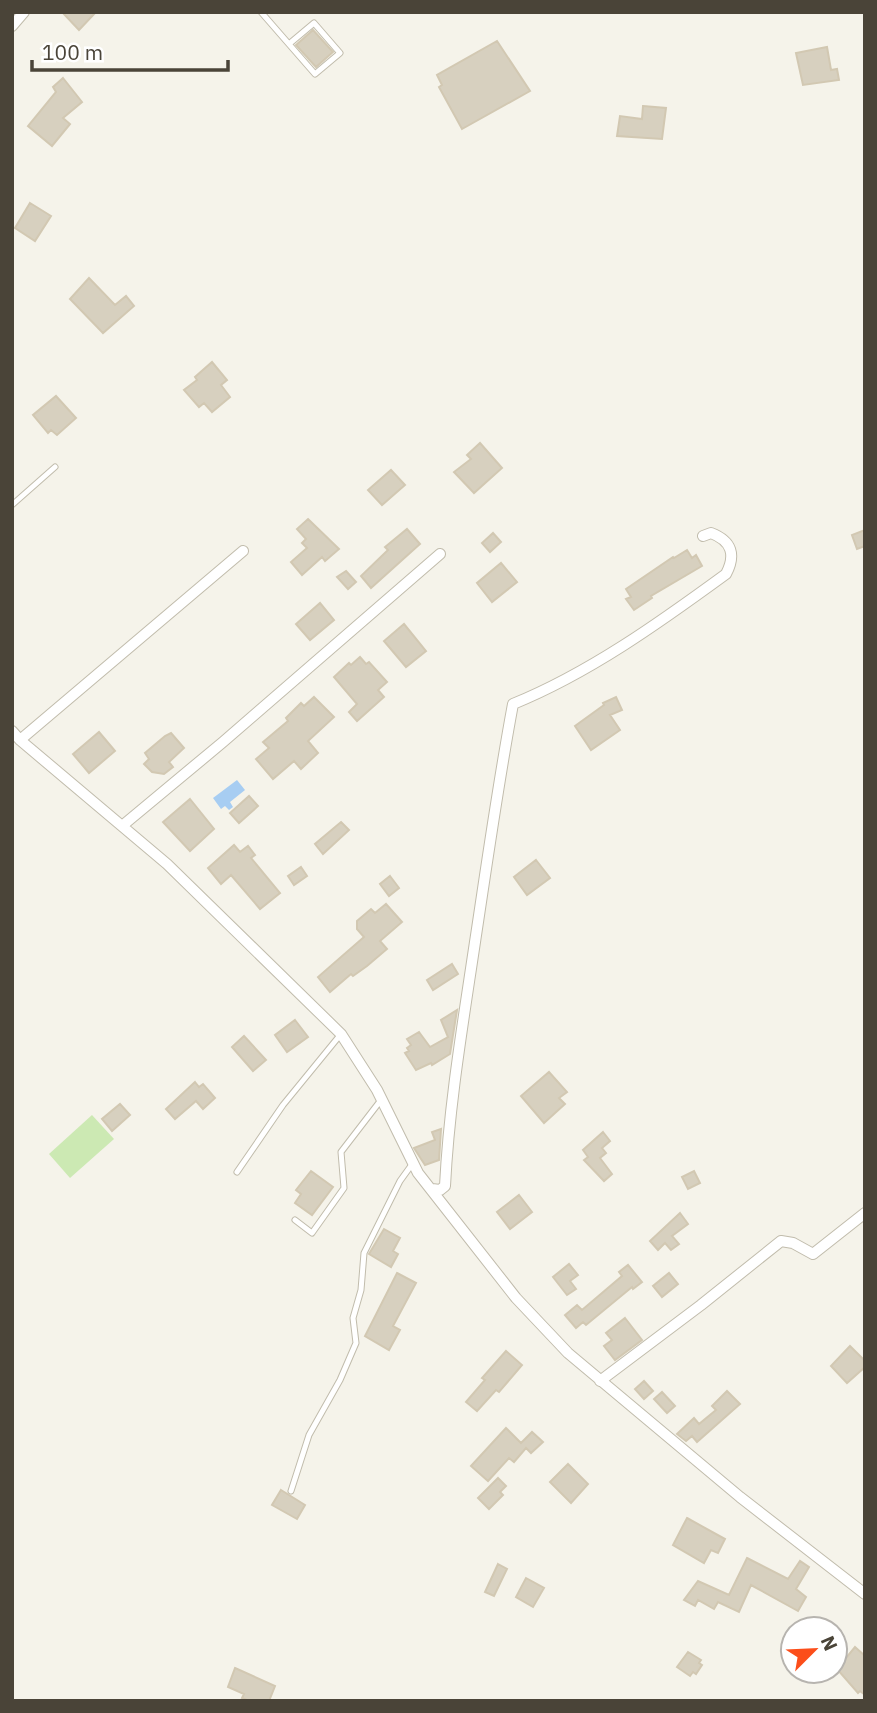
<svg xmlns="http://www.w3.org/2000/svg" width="877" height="1713" viewBox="0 0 877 1713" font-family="'IBM Plex Sans',sans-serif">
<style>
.green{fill:#cce9b3}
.water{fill:#a7cdf2}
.building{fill:#d7d0bf;stroke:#d2c8b2;stroke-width:2}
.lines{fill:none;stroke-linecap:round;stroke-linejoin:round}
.lane-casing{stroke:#c1bcac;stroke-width:7}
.street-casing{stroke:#c1bcac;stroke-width:12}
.lane{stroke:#fff;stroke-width:5}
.street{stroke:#fff;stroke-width:10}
</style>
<rect width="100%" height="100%" fill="#f5f3ea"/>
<path class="green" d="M 92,1115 L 114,1139 L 70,1178 L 49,1154 Z"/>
<path class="water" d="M 237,780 L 245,790 L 230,802 L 233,807 L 229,810 L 225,806 L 221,809 L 213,798 Z"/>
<path class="building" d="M 62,12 L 96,12 L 79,30 Z
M 313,30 L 333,52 L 316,67 L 296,45 Z
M 497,41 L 530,91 L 462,129 L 439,87 L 442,85 L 437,75 Z
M 827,47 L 831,70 L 837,69 L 839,80 L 803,85 L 796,53 Z
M 63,78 L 82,102 L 63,118 L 70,124 L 52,146 L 28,126 L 56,92 L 53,87 Z
M 643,106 L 666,108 L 662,139 L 617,136 L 620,116 L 642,119 Z
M 30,203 L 51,216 L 35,241 L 15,228 Z
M 89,278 L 115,305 L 126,296 L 134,306 L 103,333 L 70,299 Z
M 212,362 L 227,380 L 221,385 L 230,397 L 212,412 L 204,403 L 199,407 L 184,390 L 197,380 L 195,377 Z
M 56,396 L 76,418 L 57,435 L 51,430 L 48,433 L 33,415 Z
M 480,443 L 502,468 L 474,493 L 454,472 L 471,459 L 467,455 Z
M 391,470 L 405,485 L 382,505 L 368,490 Z
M 308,519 L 339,549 L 325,561 L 322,557 L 302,575 L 291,562 L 307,548 L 302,543 L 306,539 L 297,529 Z
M 407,529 L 420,544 L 371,588 L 361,576 L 388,550 L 385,547 Z
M 865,530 L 865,546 L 857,549 L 852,535 Z
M 493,533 L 501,542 L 490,552 L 482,543 Z
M 687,550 L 692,558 L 696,555 L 702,566 L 651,596 L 652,598 L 634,610 L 626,599 L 631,597 L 626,589 L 673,557 L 674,558 Z
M 501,563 L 517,582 L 492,602 L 477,583 Z
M 346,571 L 356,582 L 348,589 L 337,577 Z
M 320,603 L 334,620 L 310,640 L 296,624 Z
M 404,624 L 426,651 L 406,667 L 384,641 Z
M 360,657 L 366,664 L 369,662 L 387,682 L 378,690 L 384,697 L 357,721 L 349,712 L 357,704 L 334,677 L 349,663 L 351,665 Z
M 314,697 L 334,717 L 308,741 L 318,753 L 301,769 L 294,761 L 273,779 L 256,759 L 269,748 L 263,742 L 288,721 L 286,718 L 301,703 L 304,706 Z
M 616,697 L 622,710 L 610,715 L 620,730 L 591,750 L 575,726 L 604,705 L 603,703 Z
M 99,732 L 115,751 L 89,773 L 73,754 Z
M 171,733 L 184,748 L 169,762 L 173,767 L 164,774 L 152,772 L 144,764 L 149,759 L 145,753 L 165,736 Z
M 249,796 L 258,806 L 239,823 L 230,813 Z
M 190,799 L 214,829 L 190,851 L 163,822 Z
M 341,822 L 349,830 L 323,854 L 315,844 Z
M 234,845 L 240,852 L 248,846 L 255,855 L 251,858 L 280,893 L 260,909 L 231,875 L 221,884 L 208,868 Z
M 536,860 L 550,878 L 527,895 L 514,877 Z
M 301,867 L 307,876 L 294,885 L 288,876 Z
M 390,876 L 399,888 L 389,896 L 380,884 Z
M 386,904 L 402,922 L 380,941 L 387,949 L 367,966 L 353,976 L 351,974 L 330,992 L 318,977 L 364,937 L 357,929 L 357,921 L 371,909 L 375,913 Z
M 452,964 L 458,974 L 433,990 L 427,980 Z
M 457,1010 L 450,1054 L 432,1065 L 431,1063 L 416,1070 L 405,1053 L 409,1051 L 407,1048 L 411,1045 L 407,1039 L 419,1032 L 430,1047 L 448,1037 L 441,1020 Z
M 295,1020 L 308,1037 L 287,1052 L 275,1035 Z
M 244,1036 L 266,1060 L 253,1071 L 232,1047 Z
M 549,1072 L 567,1092 L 559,1098 L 565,1104 L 544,1123 L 521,1096 Z
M 195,1082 L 199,1087 L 203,1084 L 215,1098 L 203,1109 L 196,1101 L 175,1119 L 166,1109 Z
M 120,1104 L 130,1115 L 112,1131 L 102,1119 Z
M 441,1129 L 439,1160 L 425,1165 L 414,1148 L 435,1140 L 432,1132 Z
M 603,1132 L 610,1141 L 602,1148 L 606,1153 L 600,1158 L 612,1174 L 604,1181 L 584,1160 L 588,1157 L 583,1150 Z
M 311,1171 L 333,1187 L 312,1215 L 295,1203 L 301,1194 L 296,1190 Z
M 694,1171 L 700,1183 L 688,1189 L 682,1177 Z
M 519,1195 L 532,1212 L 510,1229 L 497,1212 Z
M 680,1213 L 688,1224 L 672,1236 L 679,1244 L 671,1250 L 665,1243 L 658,1250 L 650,1241 Z
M 384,1229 L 400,1238 L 393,1251 L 398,1254 L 391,1267 L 369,1254 Z
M 569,1264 L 578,1275 L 570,1281 L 576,1289 L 567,1295 L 553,1277 Z
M 628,1265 L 642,1282 L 633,1289 L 632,1287 L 586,1325 L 583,1322 L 576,1328 L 565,1315 L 577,1305 L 582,1310 L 622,1276 L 619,1272 Z
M 397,1273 L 416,1283 L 393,1326 L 400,1330 L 389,1350 L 365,1336 Z
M 669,1273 L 678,1284 L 662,1297 L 653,1286 Z
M 625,1318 L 642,1340 L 615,1360 L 604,1346 L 612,1340 L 606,1333 Z
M 850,1346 L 865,1361 L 865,1367 L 847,1383 L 831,1366 Z
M 506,1351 L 522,1365 L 499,1392 L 496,1390 L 477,1411 L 466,1402 L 485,1380 L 482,1378 Z
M 644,1381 L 653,1391 L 644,1399 L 635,1389 Z
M 727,1391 L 740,1404 L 697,1442 L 692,1436 L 686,1441 L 677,1434 L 694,1418 L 699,1424 L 716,1410 L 712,1406 Z
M 662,1392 L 675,1406 L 667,1413 L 654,1399 Z
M 506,1428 L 521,1443 L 532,1432 L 543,1442 L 531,1453 L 526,1448 L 514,1462 L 509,1458 L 488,1481 L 471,1466 Z
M 568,1464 L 588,1484 L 571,1503 L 550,1482 Z
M 498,1478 L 506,1486 L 500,1492 L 503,1495 L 489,1509 L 478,1498 Z
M 281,1490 L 305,1505 L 297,1519 L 272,1505 Z
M 687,1518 L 725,1539 L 718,1553 L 711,1550 L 704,1563 L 673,1545 Z
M 747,1558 L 788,1579 L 800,1561 L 809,1567 L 796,1589 L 806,1597 L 798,1611 L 751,1585 L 739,1612 L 718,1602 L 714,1609 L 698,1600 L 695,1606 L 684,1600 L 698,1581 L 729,1595 Z
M 498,1564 L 507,1569 L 494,1596 L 485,1592 Z
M 526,1578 L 544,1588 L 533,1607 L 516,1597 Z
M 855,1647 L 865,1656 L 865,1695 L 860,1691 L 858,1693 L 837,1669 Z
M 688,1652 L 701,1660 L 699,1663 L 702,1665 L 696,1674 L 693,1672 L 690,1676 L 677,1667 Z
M 235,1668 L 275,1686 L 269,1701 L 249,1701 L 242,1698 L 244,1694 L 228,1687 Z"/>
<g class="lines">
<g class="lane-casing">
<path id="lane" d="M 261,12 L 315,74 L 340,53 L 314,23 L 289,44
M 12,505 L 55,467
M 237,1172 L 283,1105 L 341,1034
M 295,1220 L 312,1233 L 344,1188 L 341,1152 L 381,1100
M 291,1491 L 309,1435 L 340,1380 L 356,1343 L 353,1318 L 361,1290 L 364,1253 L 400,1181 L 413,1163"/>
</g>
<g class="street-casing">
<path id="street" d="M 12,26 L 24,12
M 12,731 L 20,740 L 167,864 L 341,1034 L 377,1090 L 418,1173 L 516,1298 L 568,1353 L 740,1497 L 865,1594
M 20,740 L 243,551
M 122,826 L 223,742 L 440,554
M 432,1189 L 440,1190 L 445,1186 C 449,1105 463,1023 475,942 C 487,863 498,784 513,704 C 589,673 659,623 726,574 C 736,555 732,541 711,533 L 703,536
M 600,1381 L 701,1305 L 781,1241 L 793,1243 L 813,1254 L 865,1213"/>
</g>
<use href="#lane" class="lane"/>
<use href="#street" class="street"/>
</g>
<rect width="877" height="1713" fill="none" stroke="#4a4438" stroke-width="28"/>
<g transform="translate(814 1650) rotate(66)"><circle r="33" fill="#ffffff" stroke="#b7b4af" stroke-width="2"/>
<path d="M0-5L12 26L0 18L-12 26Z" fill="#fc4e1a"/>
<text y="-10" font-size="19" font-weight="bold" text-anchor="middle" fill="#4a4438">N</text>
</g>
<path d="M32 60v10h196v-10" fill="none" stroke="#4a4438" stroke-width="3.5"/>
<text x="42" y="60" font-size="21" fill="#4a4438" stroke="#ffffff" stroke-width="5" paint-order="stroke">100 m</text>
</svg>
